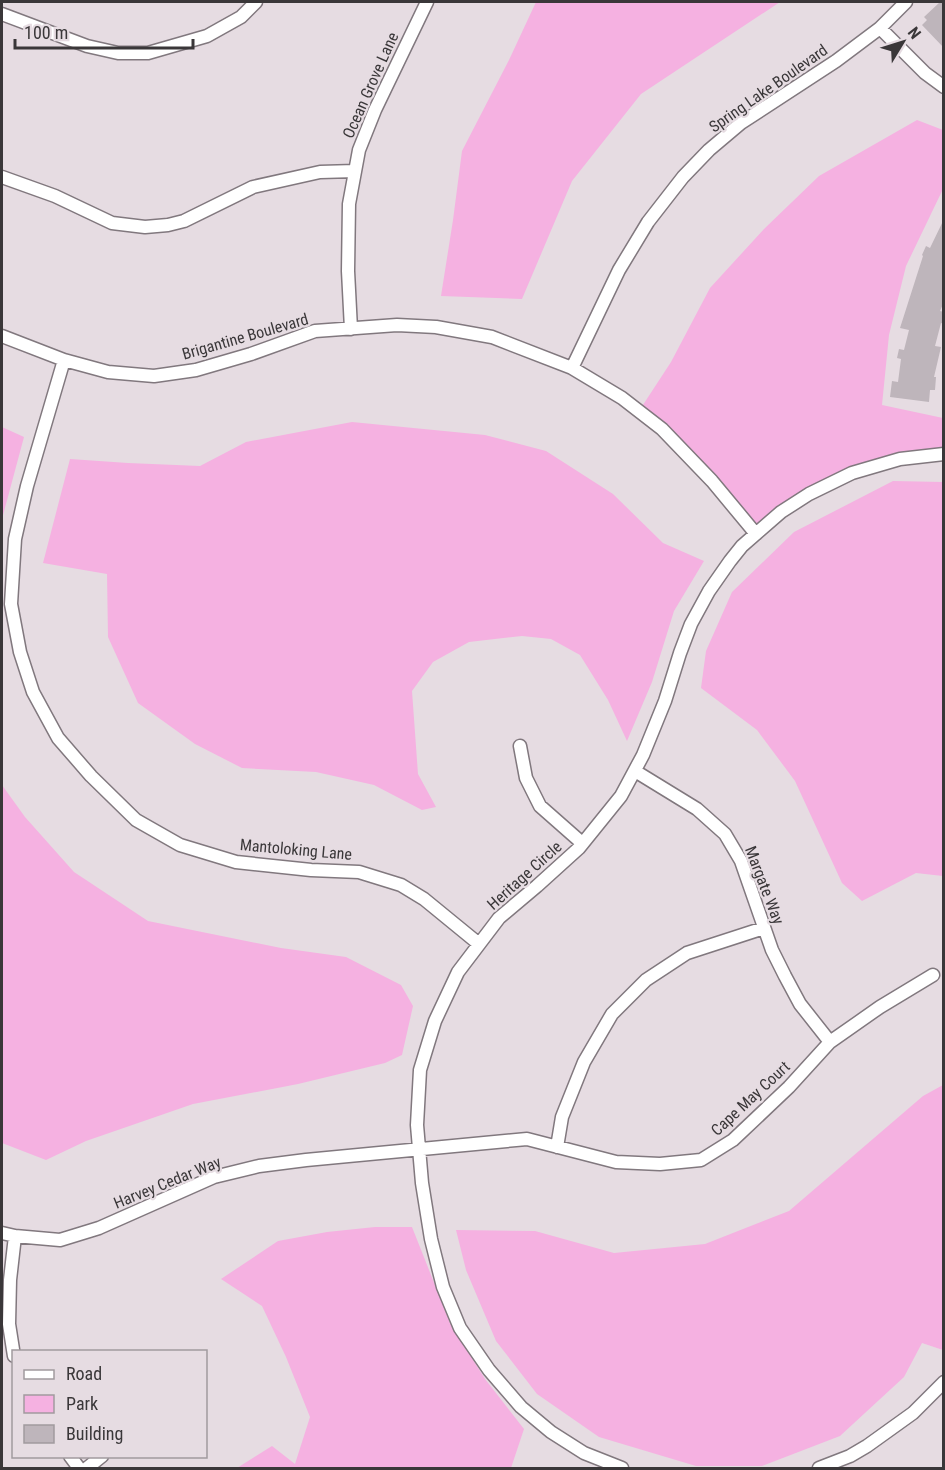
<svg xmlns="http://www.w3.org/2000/svg" width="945" height="1470" viewBox="0 0 945 1470" font-family="'Roboto Condensed',sans-serif">
<style>
.green{fill:#f5b1e1}
.building{fill:#beb5bb}
.lines{fill:none;stroke-linecap:round;stroke-linejoin:round}
.minor-casing{stroke:#81787e;stroke-width:15}
.minor{stroke:#fff;stroke-width:12}
.labels{text-anchor:middle;stroke-width:4.5;stroke-linejoin:round;paint-order:stroke}
.street-label{font-size:16px;fill:#3a3739;stroke:#e6dce2}
</style>
<rect width="100%" height="100%" fill="#e6dce2"/>
<path class="green" d="M 536,2 L 780,2 L 641,94 L 572,181 L 522,299 L 441,296 L 453,220 L 462,151 L 509,60 Z
M 917,120 L 943,130 L 943,189 L 906,266 L 889,335 L 882,405 L 943,418 L 943,454 L 852,473 L 756,534 L 639,411 L 671,362 L 710,288 L 764,229 L 819,176 Z
M 352,422 L 485,435 L 546,451 L 613,494 L 663,543 L 704,561 L 674,611 L 652,682 L 627,741 L 608,700 L 580,655 L 551,639 L 522,636 L 469,642 L 433,662 L 412,691 L 418,774 L 436,807 L 422,810 L 374,785 L 316,772 L 242,768 L 195,744 L 138,703 L 108,637 L 107,574 L 43,563 L 70,459 L 128,463 L 200,466 L 246,442 Z
M 2,427 L 24,437 L 2,519 Z
M 893,481 L 943,482 L 943,876 L 916,873 L 862,901 L 842,883 L 795,781 L 757,730 L 701,688 L 706,651 L 732,592 L 794,532 Z
M 2,785 L 25,817 L 74,872 L 148,921 L 281,948 L 346,957 L 401,985 L 413,1006 L 402,1055 L 385,1063 L 298,1084 L 193,1104 L 86,1141 L 46,1160 L 2,1143 Z
M 943,1085 L 943,1350 L 922,1343 L 904,1377 L 840,1436 L 762,1466 L 696,1466 L 599,1437 L 537,1394 L 496,1341 L 466,1270 L 456,1230 L 535,1231 L 614,1253 L 705,1244 L 789,1211 L 923,1096 Z
M 375,1227 L 412,1227 L 450,1323 L 485,1379 L 524,1429 L 511,1468 L 237,1468 L 272,1446 L 295,1464 L 310,1417 L 286,1357 L 262,1306 L 221,1279 L 278,1241 L 327,1232 Z"/>
<path class="building" d="M 940,2 L 944,2 L 944,48 L 922,25 L 927,20 L 924,17 Z
M 944,219 L 944,302 L 940,311 L 944,312 L 944,324 L 941,323 L 935,346 L 941,347 L 934,377 L 936,377 L 935,390 L 930,390 L 929,402 L 890,397 L 892,381 L 898,382 L 901,359 L 897,358 L 899,349 L 904,350 L 909,330 L 900,328 L 923,256 L 922,255 L 926,246 L 930,248 Z"/>
<g class="lines">
<g class="minor-casing">
<path id="minor" d="M 2,14 L 87,46 L 118,53 L 148,53 L 207,36 L 241,17 L 256,2
M 880,28 L 925,73 L 944,87
M 2,177 L 55,196 L 112,223 L 145,227 L 168,225 L 184,221 L 253,187 L 320,172 L 355,171
M 351,329 L 348,271 L 349,204 L 359,150 L 375,110 L 427,2
M 2,336 L 64,360 L 108,372 L 154,376 L 196,370 L 251,354 L 315,331 L 397,325 L 436,327 L 492,337 L 572,368 L 622,398 L 662,429 L 712,481 L 756,534
M 64,360 L 27,486 L 15,539 L 11,604 L 20,652 L 33,692 L 58,738 L 91,776 L 136,820 L 180,845 L 236,862 L 311,870 L 359,872 L 401,885 L 424,899 L 479,944
M 572,368 L 619,270 L 648,222 L 683,177 L 709,150 L 741,123 L 836,61 L 880,28 L 906,2
M 520,746 L 526,778 L 540,806 L 582,843
M 635,771 L 697,809 L 725,834 L 741,861 L 772,950 L 785,976 L 800,1004 L 830,1042
M 557,1147 L 562,1117 L 584,1062 L 612,1014 L 646,980 L 687,953 L 764,928
M 2,1233 L 15,1236 L 60,1240 L 99,1228 L 214,1177 L 259,1166 L 306,1160 L 527,1139 L 616,1162 L 660,1164 L 701,1160 L 733,1140 L 789,1087 L 830,1042 L 880,1007 L 933,975
M 14,1356 L 9,1324 L 10,1280 L 15,1236
M 70,1456 L 79,1468
M 87,1468 L 102,1456
M 622,1468 L 584,1453 L 551,1432 L 521,1407 L 489,1370 L 460,1328 L 443,1287 L 431,1239 L 422,1183 L 417,1125 L 420,1070 L 435,1021 L 458,972 L 499,918 L 537,886 L 579,848 L 621,796 L 643,755 L 665,701 L 680,653 L 691,624 L 709,591 L 730,561 L 742,546 L 781,512 L 809,494 L 852,473 L 900,459 L 944,454
M 819,1468 L 850,1456 L 867,1446 L 913,1413 L 944,1382"/>
</g>
<use href="#minor" class="minor"/>
</g>
<g class="labels">
<g class="street-label">
<text transform="translate(370 85) rotate(-66)" y="6">Ocean Grove Lane</text>
<text transform="translate(768 88) rotate(-35)" y="6">Spring Lake Boulevard</text>
<text transform="translate(245 336) rotate(-16)" y="6">Brigantine Boulevard</text>
<text transform="translate(296 849) rotate(5)" y="6">Mantoloking Lane</text>
<text transform="translate(524 875) rotate(-42)" y="6">Heritage Circle</text>
<text transform="translate(765 885) rotate(69)" y="6">Margate Way</text>
<text transform="translate(750 1098) rotate(-43)" y="6">Cape May Court</text>
<text transform="translate(167 1182) rotate(-22)" y="6">Harvey Cedar Way</text>
</g>
</g>
<rect width="945" height="1470" fill="none" stroke="#3a3739" stroke-width="6"/>
<rect x="12" y="1350" width="195" height="108" fill="#e6dce2" stroke="#a19a9e" stroke-width="1.5"/>
<rect x="24" y="1370" width="30" height="9" fill="#ffffff" stroke="#a19a9e" stroke-width="1.5"/>
<text x="66" y="1380" font-size="18" fill="#3a3739">Road</text>
<rect x="24" y="1395" width="30" height="18" fill="#f5b1e1" stroke="#a19a9e" stroke-width="1.5"/>
<text x="66" y="1410" font-size="18" fill="#3a3739">Park</text>
<rect x="24" y="1425" width="30" height="18" fill="#beb5bb" stroke="#a19a9e" stroke-width="1.5"/>
<text x="66" y="1440" font-size="18" fill="#3a3739">Building</text>
<g transform="translate(903 42) rotate(52)" stroke="#e6dce2" stroke-width="4.5" paint-order="stroke">
<path d="M0-4.5L10 22L0 15L-10 22Z" fill="#3a3739"/>
<text y="-9" font-size="16" font-weight="bold" text-anchor="middle" fill="#3a3739">N</text>
</g>
<path d="M15 39v9h178v-9" fill="none" stroke="#3a3739" stroke-width="3"/>
<text x="24" y="39" font-size="18" fill="#3a3739" stroke="#e6dce2" stroke-width="4.5" paint-order="stroke">100 m</text>
</svg>
